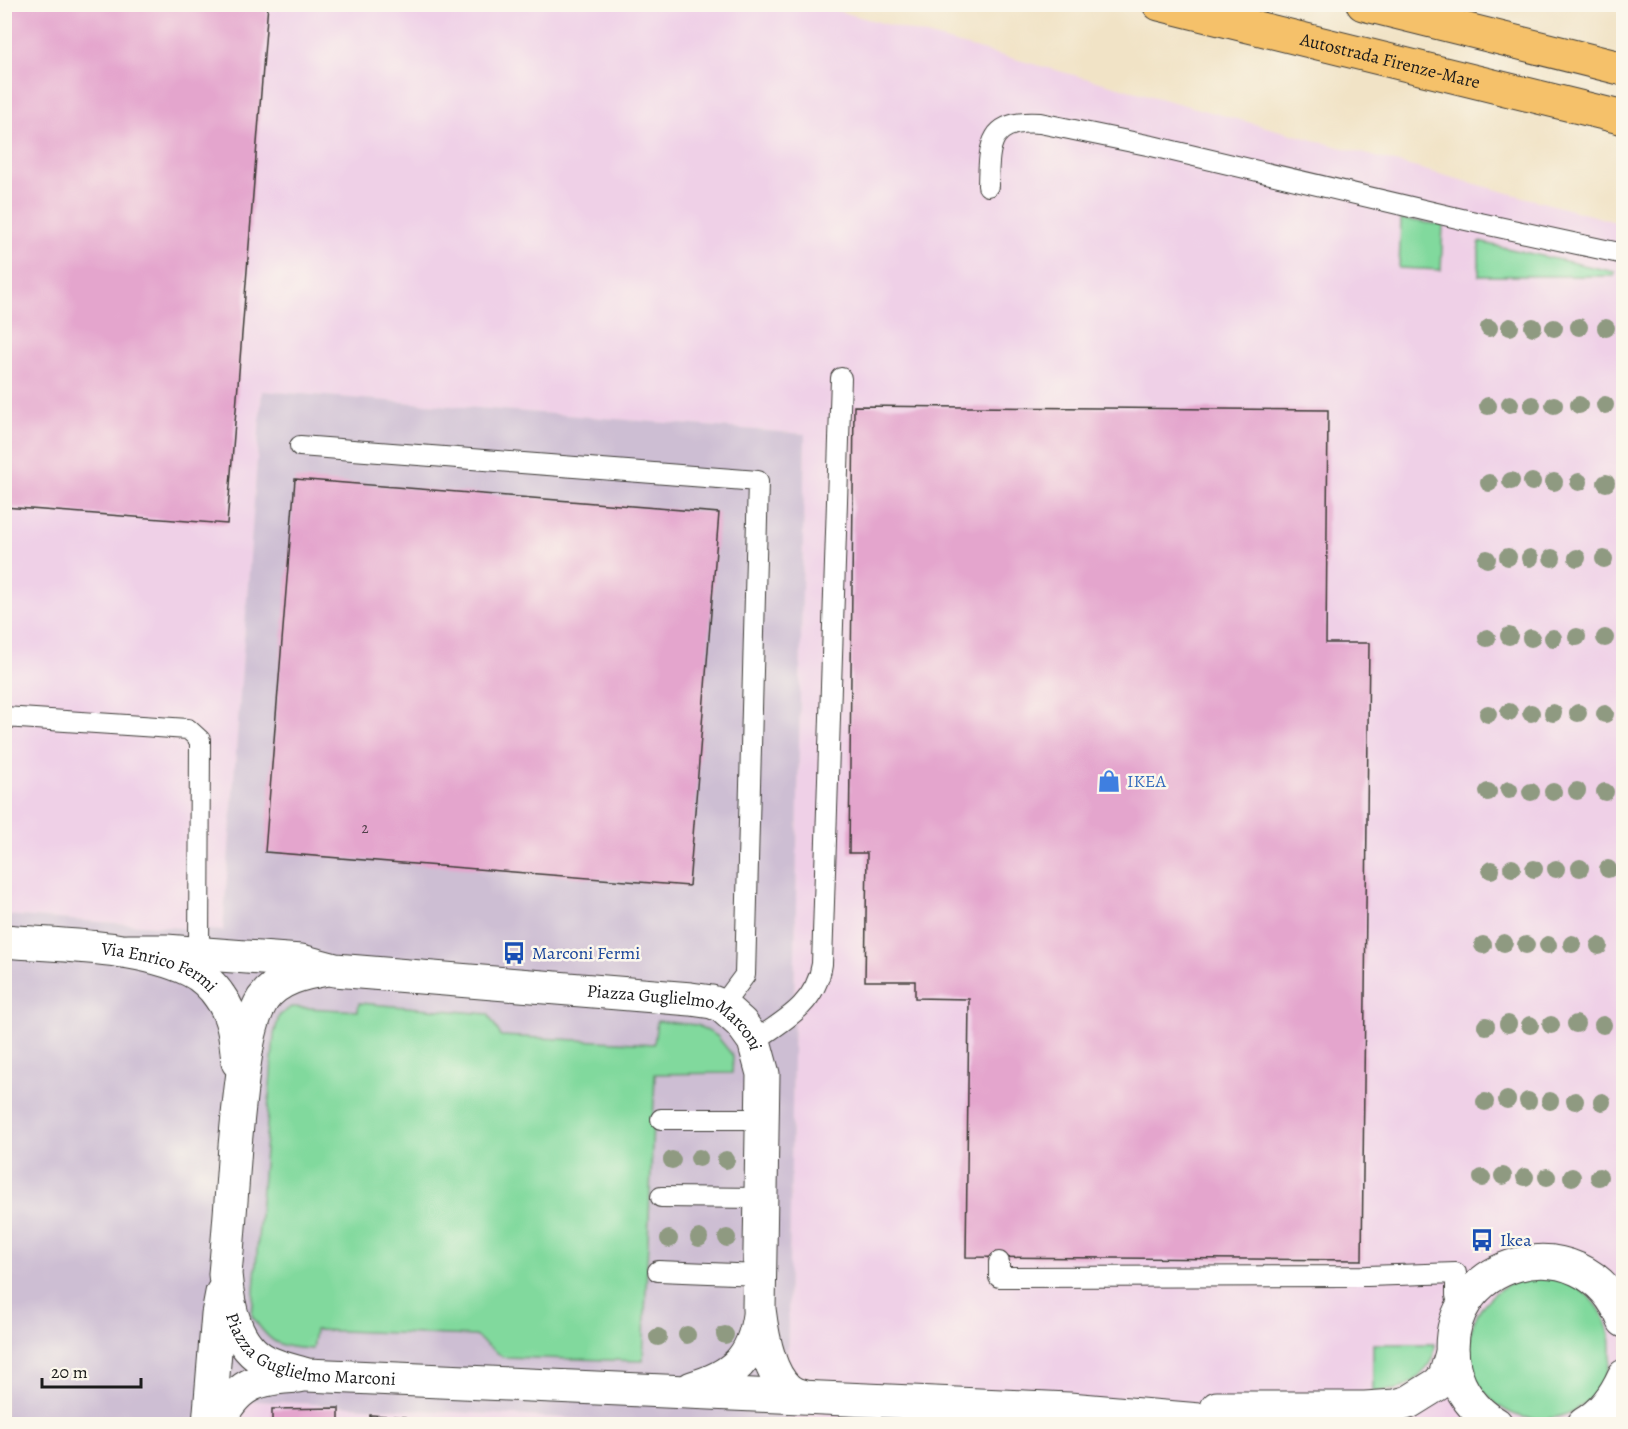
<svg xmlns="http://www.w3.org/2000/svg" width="1628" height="1429" viewBox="0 0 1628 1429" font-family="Alegreya,serif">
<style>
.built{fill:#efd0e7}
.industrial{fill:#cdbed3}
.green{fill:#81d99d;stroke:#4e7a5c;stroke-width:1.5}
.building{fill:#e4a5cd}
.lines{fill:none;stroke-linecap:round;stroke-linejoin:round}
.service-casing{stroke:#3c3a36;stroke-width:22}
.minor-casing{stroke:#3c3a36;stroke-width:35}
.motorway-casing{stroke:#3c3a36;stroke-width:35}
.service{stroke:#fff;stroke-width:20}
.minor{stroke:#fff;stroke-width:33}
.motorway{stroke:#f5c16b;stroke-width:33}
.tree{fill:#8f9a81}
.labels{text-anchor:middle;stroke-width:5;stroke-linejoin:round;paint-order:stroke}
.number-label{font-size:15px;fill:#4e3e48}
.street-label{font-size:18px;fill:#1c1c1c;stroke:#fbf7ec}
.shop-label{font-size:18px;fill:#366cbe;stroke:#fbf7ec;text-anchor:start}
.transit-label{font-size:18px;fill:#164399;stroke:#fbf7ec;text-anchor:start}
</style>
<rect width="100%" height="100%" fill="#fbf7ec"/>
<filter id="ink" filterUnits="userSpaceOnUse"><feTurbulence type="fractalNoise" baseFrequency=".0167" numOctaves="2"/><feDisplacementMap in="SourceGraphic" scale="12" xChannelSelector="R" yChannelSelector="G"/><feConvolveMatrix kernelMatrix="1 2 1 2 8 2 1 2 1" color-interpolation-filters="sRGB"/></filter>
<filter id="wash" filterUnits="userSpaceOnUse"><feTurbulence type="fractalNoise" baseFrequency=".008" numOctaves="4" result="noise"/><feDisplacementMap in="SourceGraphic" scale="24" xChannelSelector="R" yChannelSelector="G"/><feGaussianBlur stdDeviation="1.35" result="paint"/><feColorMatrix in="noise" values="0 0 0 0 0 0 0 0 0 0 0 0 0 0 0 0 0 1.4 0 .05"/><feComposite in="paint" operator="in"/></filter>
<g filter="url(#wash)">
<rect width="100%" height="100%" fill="#f1e3c6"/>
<path class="built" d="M 4,5 L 816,5 L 1623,224 L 1623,1424 L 786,1424 L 805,434 L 262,391 L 223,931 L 5,915 Z
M 242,1400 L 670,1424 L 240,1424 Z"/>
<path class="industrial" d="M 262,391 L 805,434 L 786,1424 L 670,1424 L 242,1400 L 240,1424 L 5,1424 L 4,915 L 223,931 Z"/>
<path class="green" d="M 1401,219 L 1443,225 L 1441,270 L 1399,268 Z
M 1479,242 L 1615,272 L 1614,276 L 1479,276 Z
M 359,1003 L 488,1014 L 501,1036 L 654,1044 L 657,1021 L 697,1025 L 717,1036 L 733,1056 L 732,1073 L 655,1074 L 643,1361 L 503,1357 L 475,1336 L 315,1330 L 312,1349 C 279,1347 271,1345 252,1316 L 274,1035 L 279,1016 L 291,1007 L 358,1011 Z
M1469 1348a71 71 0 1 1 142 0a71 71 0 1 1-142 0Z
M 1373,1344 L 1435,1344 C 1436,1361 1418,1382 1402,1388 C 1393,1391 1382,1391 1373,1391 Z"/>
<g id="blocks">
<path class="building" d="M 4,4 L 268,4 L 227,524 L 4,507 Z
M 854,406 L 1328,410 L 1326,643 L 1369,643 L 1362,1260 L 966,1257 L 969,999 L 915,998 L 915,981 L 865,981 L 867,853 L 849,853 Z
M 295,479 L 719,513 L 689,886 L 265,852 Z
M 339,1408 L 339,1424 L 272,1424 L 272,1409 Z
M 370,1415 L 405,1417 L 405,1424 L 369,1424 Z"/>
</g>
</g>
<g filter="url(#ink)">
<use href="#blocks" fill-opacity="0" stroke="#3c3a36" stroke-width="1.5"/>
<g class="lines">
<g class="service-casing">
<path id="service" d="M 988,186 C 989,144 989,119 1040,123 L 1152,146 L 1466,220 L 1624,254
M 300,446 L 758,481 L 745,975 L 722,1006
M 4,717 L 188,729 L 200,740 L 199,953
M 754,1041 C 785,1020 816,1004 822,964 L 841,378
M 661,1119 L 762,1119
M 661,1197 L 761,1198
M 999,1262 L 999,1277 L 1367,1276 L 1456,1273 L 1456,1295 L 1460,1313
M 658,1271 L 760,1275"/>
</g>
<g class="minor-casing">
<g id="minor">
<path id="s1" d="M 4,941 C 62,946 137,945 190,970 C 201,975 213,986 220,997 C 234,1016 236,1040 238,1062"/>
<path id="s2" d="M 128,951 L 166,951 L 301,961 L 335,970 L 691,999 L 712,1002 L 722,1006 L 741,1023 L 754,1041 L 763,1074 L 759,1309 C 762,1333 769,1374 788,1390 C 792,1393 796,1395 801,1396"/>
<path id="s3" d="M 327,969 C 304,973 278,978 263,999 C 254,1013 250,1031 247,1047 C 241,1080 238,1113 235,1146 C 232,1189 229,1231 225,1274 C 228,1307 235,1346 267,1362 C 279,1368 294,1371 307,1375 L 1069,1409 L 1247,1424"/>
<path d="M 692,1388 C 733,1376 753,1359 759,1315"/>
<path d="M 1217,1408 L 1365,1408 L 1395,1406 L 1409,1402 L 1438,1384 L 1445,1376 L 1452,1353"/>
<path d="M 209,1424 L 218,1314 L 222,1293"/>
<path d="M 217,1424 C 237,1384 255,1378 299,1376"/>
<path d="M 1496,1424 C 1475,1412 1459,1391 1454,1367 C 1434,1260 1584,1217 1624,1321"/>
<path d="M 1584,1424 C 1603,1413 1615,1396 1624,1376"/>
</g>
</g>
<g class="motorway-casing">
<g id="motorway">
<path id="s4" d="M 1159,4 L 1624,118"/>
<path d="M 1363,4 L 1624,69"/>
</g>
</g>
<use href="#service" class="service"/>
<use href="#minor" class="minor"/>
<use href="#motorway" class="motorway"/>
</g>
<g class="tree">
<circle cx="1510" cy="327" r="9"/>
<circle cx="1533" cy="327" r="9"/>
<circle cx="1579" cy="327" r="9"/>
<circle cx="1489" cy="328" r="9"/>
<circle cx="1554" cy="328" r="9"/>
<circle cx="1606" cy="328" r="9"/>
<circle cx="1510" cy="404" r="9"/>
<circle cx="1532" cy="405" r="9"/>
<circle cx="1554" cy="405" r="9"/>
<circle cx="1579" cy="405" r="9"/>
<circle cx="1605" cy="405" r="9"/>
<circle cx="1488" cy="406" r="9"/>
<circle cx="1511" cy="481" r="9"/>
<circle cx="1532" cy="482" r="9"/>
<circle cx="1554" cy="482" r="9"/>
<circle cx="1579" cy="482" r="9"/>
<circle cx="1489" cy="483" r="9"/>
<circle cx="1606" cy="483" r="9"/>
<circle cx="1508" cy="557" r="9"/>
<circle cx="1530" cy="558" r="9"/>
<circle cx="1552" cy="558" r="9"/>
<circle cx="1577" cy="558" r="9"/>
<circle cx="1487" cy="559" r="9"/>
<circle cx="1604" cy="559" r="9"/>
<circle cx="1509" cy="636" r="9"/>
<circle cx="1577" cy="637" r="9"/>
<circle cx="1487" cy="638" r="9"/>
<circle cx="1531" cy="638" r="9"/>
<circle cx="1553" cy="638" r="9"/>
<circle cx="1605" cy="638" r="9"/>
<circle cx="1509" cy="712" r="9"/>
<circle cx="1531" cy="713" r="9"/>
<circle cx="1553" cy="713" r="9"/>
<circle cx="1578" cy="713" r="9"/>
<circle cx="1488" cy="714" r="9"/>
<circle cx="1605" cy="714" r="9"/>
<circle cx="1509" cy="790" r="9"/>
<circle cx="1577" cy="791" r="9"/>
<circle cx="1488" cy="792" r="9"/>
<circle cx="1531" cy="792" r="9"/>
<circle cx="1553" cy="792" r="9"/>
<circle cx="1605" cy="792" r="9"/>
<circle cx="1512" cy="868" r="9"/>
<circle cx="1580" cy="868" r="9"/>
<circle cx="1534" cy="869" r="9"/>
<circle cx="1556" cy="869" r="9"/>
<circle cx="1608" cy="869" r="9"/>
<circle cx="1491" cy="870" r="9"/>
<circle cx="1504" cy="943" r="9"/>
<circle cx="1572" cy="944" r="9"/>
<circle cx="1483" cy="945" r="9"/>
<circle cx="1526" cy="945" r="9"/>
<circle cx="1548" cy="945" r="9"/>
<circle cx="1599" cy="946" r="9"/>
<circle cx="1508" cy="1024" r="9"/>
<circle cx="1576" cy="1024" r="9"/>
<circle cx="1530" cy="1025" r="9"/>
<circle cx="1551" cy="1025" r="9"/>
<circle cx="1603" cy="1025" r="9"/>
<circle cx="1486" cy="1026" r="9"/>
<circle cx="1507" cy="1100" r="9"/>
<circle cx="1528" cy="1101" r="9"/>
<circle cx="1550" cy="1101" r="9"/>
<circle cx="1575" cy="1101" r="9"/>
<circle cx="1485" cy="1102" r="9"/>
<circle cx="1602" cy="1102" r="9"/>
<circle cx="699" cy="1158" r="9"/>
<circle cx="672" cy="1160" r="9"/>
<circle cx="726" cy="1160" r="9"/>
<circle cx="1503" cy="1176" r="9"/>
<circle cx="1525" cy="1177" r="9"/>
<circle cx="1547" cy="1177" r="9"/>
<circle cx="1572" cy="1177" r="9"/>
<circle cx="1599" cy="1177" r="9"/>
<circle cx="1482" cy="1178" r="9"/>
<circle cx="699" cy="1238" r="9"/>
<circle cx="727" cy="1238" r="9"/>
<circle cx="669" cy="1239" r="9"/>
<circle cx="687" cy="1335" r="9"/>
<circle cx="725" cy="1335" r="9"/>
<circle cx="658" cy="1337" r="9"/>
</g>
</g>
<defs>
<g id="shop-bare" transform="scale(1.8)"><path d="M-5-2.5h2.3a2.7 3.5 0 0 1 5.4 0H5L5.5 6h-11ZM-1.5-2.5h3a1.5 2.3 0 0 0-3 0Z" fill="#3f7fe0" stroke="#fbf7ec" stroke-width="2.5" paint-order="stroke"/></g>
<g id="bus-bare" transform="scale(1.8)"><path d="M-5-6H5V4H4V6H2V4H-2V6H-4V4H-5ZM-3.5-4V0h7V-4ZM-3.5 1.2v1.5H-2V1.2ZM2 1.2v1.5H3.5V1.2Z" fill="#1a4fb4" stroke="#fbf7ec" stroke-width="2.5" paint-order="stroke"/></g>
</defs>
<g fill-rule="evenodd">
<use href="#shop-bare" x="1109" y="781"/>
<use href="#bus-bare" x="514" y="953"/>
<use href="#bus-bare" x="1482" y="1240"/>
</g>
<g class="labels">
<g class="number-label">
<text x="365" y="833">2</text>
</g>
<g class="street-label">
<text dy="6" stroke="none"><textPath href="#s4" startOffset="238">Autostrada Firenze-Mare</textPath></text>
<text dy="6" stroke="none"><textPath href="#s1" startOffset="159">Via Enrico Fermi</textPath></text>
<text dy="6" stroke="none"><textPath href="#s2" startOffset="558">Piazza Guglielmo Marconi</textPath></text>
<text dy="6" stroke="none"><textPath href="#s3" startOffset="488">Piazza Guglielmo Marconi</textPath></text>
</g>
<g class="shop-label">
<text x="1127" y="787">IKEA</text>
</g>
<g class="transit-label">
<text x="532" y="959">Marconi Fermi</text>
<text x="1500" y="1246">Ikea</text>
</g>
</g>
<rect width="1628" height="1429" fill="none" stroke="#fbf7ec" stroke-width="24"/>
<path d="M42 1378v9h99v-9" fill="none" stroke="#1c1c1c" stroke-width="3"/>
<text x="51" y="1378" font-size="18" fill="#1c1c1c" stroke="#fbf7ec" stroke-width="4.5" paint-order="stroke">20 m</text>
</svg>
